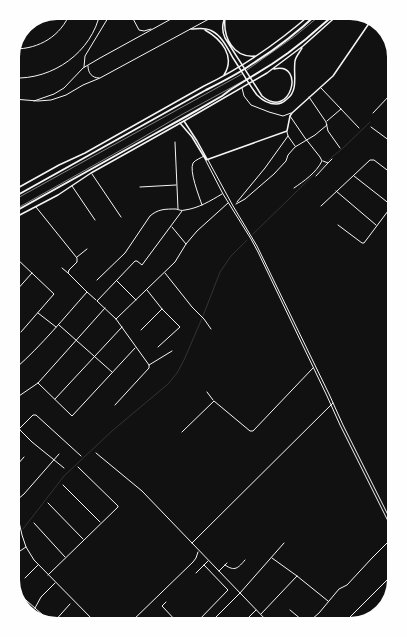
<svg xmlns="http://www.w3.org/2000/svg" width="407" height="637" viewBox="0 0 407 637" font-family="Figtree,sans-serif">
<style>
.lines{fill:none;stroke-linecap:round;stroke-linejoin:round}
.stream{stroke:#333;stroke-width:1}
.service{stroke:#f5f5f5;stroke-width:0.5}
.minor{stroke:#f5f5f5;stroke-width:1}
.tertiary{stroke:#f5f5f5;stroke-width:1}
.secondary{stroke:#f5f5f5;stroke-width:1.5}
.primary{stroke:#f5f5f5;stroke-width:1.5}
.motorway{stroke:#f5f5f5;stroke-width:2}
</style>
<rect width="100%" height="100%" fill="#111"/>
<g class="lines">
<path class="stream" d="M 253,234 L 333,156 L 341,150 L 370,122
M 23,529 L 64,476 L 112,431 L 168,384 L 177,373 L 184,360 L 203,316 L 220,272 L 231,256 L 247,240
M 17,534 L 19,532"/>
<path class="service" d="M 247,70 L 295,36 L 323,13
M 14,200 L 242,74
M 14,210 L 130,145 L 181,115 L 245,80"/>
<path class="minor" d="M 130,13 L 139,30 L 144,31 L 151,29
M 15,49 C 39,49 61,36 70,13
M 88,66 C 88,73 92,78 99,78
M 84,67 L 85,56 L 111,13
M 13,78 C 53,80 92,52 100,13
M 242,88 L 244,96 L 251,105 L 269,112 L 283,116 L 291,113
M 321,88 L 359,128
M 309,97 L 326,122 L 328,131 L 340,148
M 13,99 L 38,101 L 51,100 L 66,95 L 83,85 L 100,78 L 220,13
M 34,101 L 54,94 L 64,88 L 83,68 L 100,58 L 182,13
M 373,113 L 390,95
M 290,116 L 305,138 L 320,157 L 322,161 C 316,173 304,181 294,188
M 327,121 L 341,109
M 371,127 L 390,141
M 287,132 L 288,136 L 295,146
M 175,142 L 178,209
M 323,161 L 328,163 L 332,159
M 92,174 L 121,217
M 316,176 L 328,163
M 354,176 L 391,205
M 72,186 L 95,220
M 140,187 L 176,185
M 336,191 L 376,225
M 237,202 L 265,168 L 288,136
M 236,204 L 245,199 L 274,174 L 286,161 L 288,155 L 295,147 L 315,135 L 327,125
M 202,205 C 199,196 189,171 193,163 C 195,160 201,158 204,156
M 321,206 L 370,160 L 374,160 L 391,173
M 36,207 L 77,258 L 77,262 L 69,270 L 68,273 L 87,292
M 338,225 L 362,243 L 364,243 L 391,207
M 172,227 L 186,244
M 15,257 L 54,294 L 21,332
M 77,257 L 87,249
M 62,268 L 68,273
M 165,273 L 192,307 L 204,319 L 211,329
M 97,280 L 125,253 L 150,216 C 158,209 165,209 176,209 C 180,210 181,211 185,210 C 199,208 210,201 222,194
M 117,281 L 136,300
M 147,290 L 162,309 L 180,327 L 158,347
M 15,292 L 32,273
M 38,313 L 56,327
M 116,319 L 175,262 L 186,244 L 197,231 L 228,203
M 59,325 L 112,372
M 141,330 L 162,309
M 149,365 L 116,319 L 97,301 L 135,261 L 137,261 L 142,265 L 182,211
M 16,368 C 42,345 64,318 87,292 L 96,300
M 38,383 L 72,416 L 135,348
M 207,392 L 213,400
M 16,398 L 38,383 L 105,308
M 55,399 L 122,327
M 115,405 L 149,368 L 149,365 L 172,351
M 16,426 L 32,442 L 64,468
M 19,429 L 33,415 L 36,415 L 81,456
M 182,432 L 214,401 L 250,431 L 253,431 L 313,368
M 16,434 L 20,430
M 96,453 L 142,491 L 267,621
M 17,465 L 24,457
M 63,485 L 100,522
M 17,500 L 24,494 L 59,454
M 48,503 L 83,539
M 34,523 L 65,557
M 192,543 L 333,403
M 17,553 L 26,547
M 272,558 L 297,576 L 328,601
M 225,565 C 235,572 238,568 245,560
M 219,571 L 227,563
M 196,573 L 208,561
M 48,575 L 118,507 L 118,506 L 78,467
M 25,578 L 38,565
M 18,593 L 53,624
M 166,602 L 162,606 L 177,622
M 35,608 L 41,597 L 55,583
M 290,610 L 302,620
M 261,614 L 297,576
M 38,618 L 41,614
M 311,620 L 319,613 L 339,589 L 347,585 L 372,558 L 394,536
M 347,620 L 394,573
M 245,621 L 256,610
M 197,622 L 228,590 L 227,589 L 204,565
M 211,622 L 240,593 L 284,543
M 53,623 L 70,604
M 130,623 L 193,562 L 196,558 L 198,552"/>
<path class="tertiary" d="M 208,160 L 233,206 L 257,246 L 329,394 L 343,425 L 393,525
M 206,161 L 223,194 L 251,239 L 258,252 L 327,396 L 340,425 L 393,531
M 17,513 L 22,535 L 26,547 L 34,560 L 96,623"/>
<path class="secondary" d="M 184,121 L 197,141 L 207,159
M 180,123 L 192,137 L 206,160 L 287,131 L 290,116 L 292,113 L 333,76 L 372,19"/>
<path class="primary" d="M 228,13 C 222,21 221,29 225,38 L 262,96 C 291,121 306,61 274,69
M 225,18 C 223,37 233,58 255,56
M 191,29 C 198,29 205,27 212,31 C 222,36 228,49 233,58 C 241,70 248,83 257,95 C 262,100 268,104 276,104 C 280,104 284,102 287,99 C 299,90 293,74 295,61 C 296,56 300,52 302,48
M 205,30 C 221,39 236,56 224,75
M 14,190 L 59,165 L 85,153 L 204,86 C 243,67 279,42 312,13
M 14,218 L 58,195 L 91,173 L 184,121 L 267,73 L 303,46 L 340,13"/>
<path class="motorway" d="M 305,19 L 310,19
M 14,197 L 206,90 C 222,82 238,74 252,64 C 276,49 298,32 318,13
M 14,212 L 149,137 L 187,116 L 222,96 L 230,90 L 272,64 L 288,53 L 306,39 L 336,13"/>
</g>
<path d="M0 0H407V637H0ZM57 20H350A37 37 0 0 1 387 57V580A37 37 0 0 1 350 617H57A37 37 0 0 1 20 580V57A37 37 0 0 1 57 20Z" fill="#fefefe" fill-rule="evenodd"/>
</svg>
